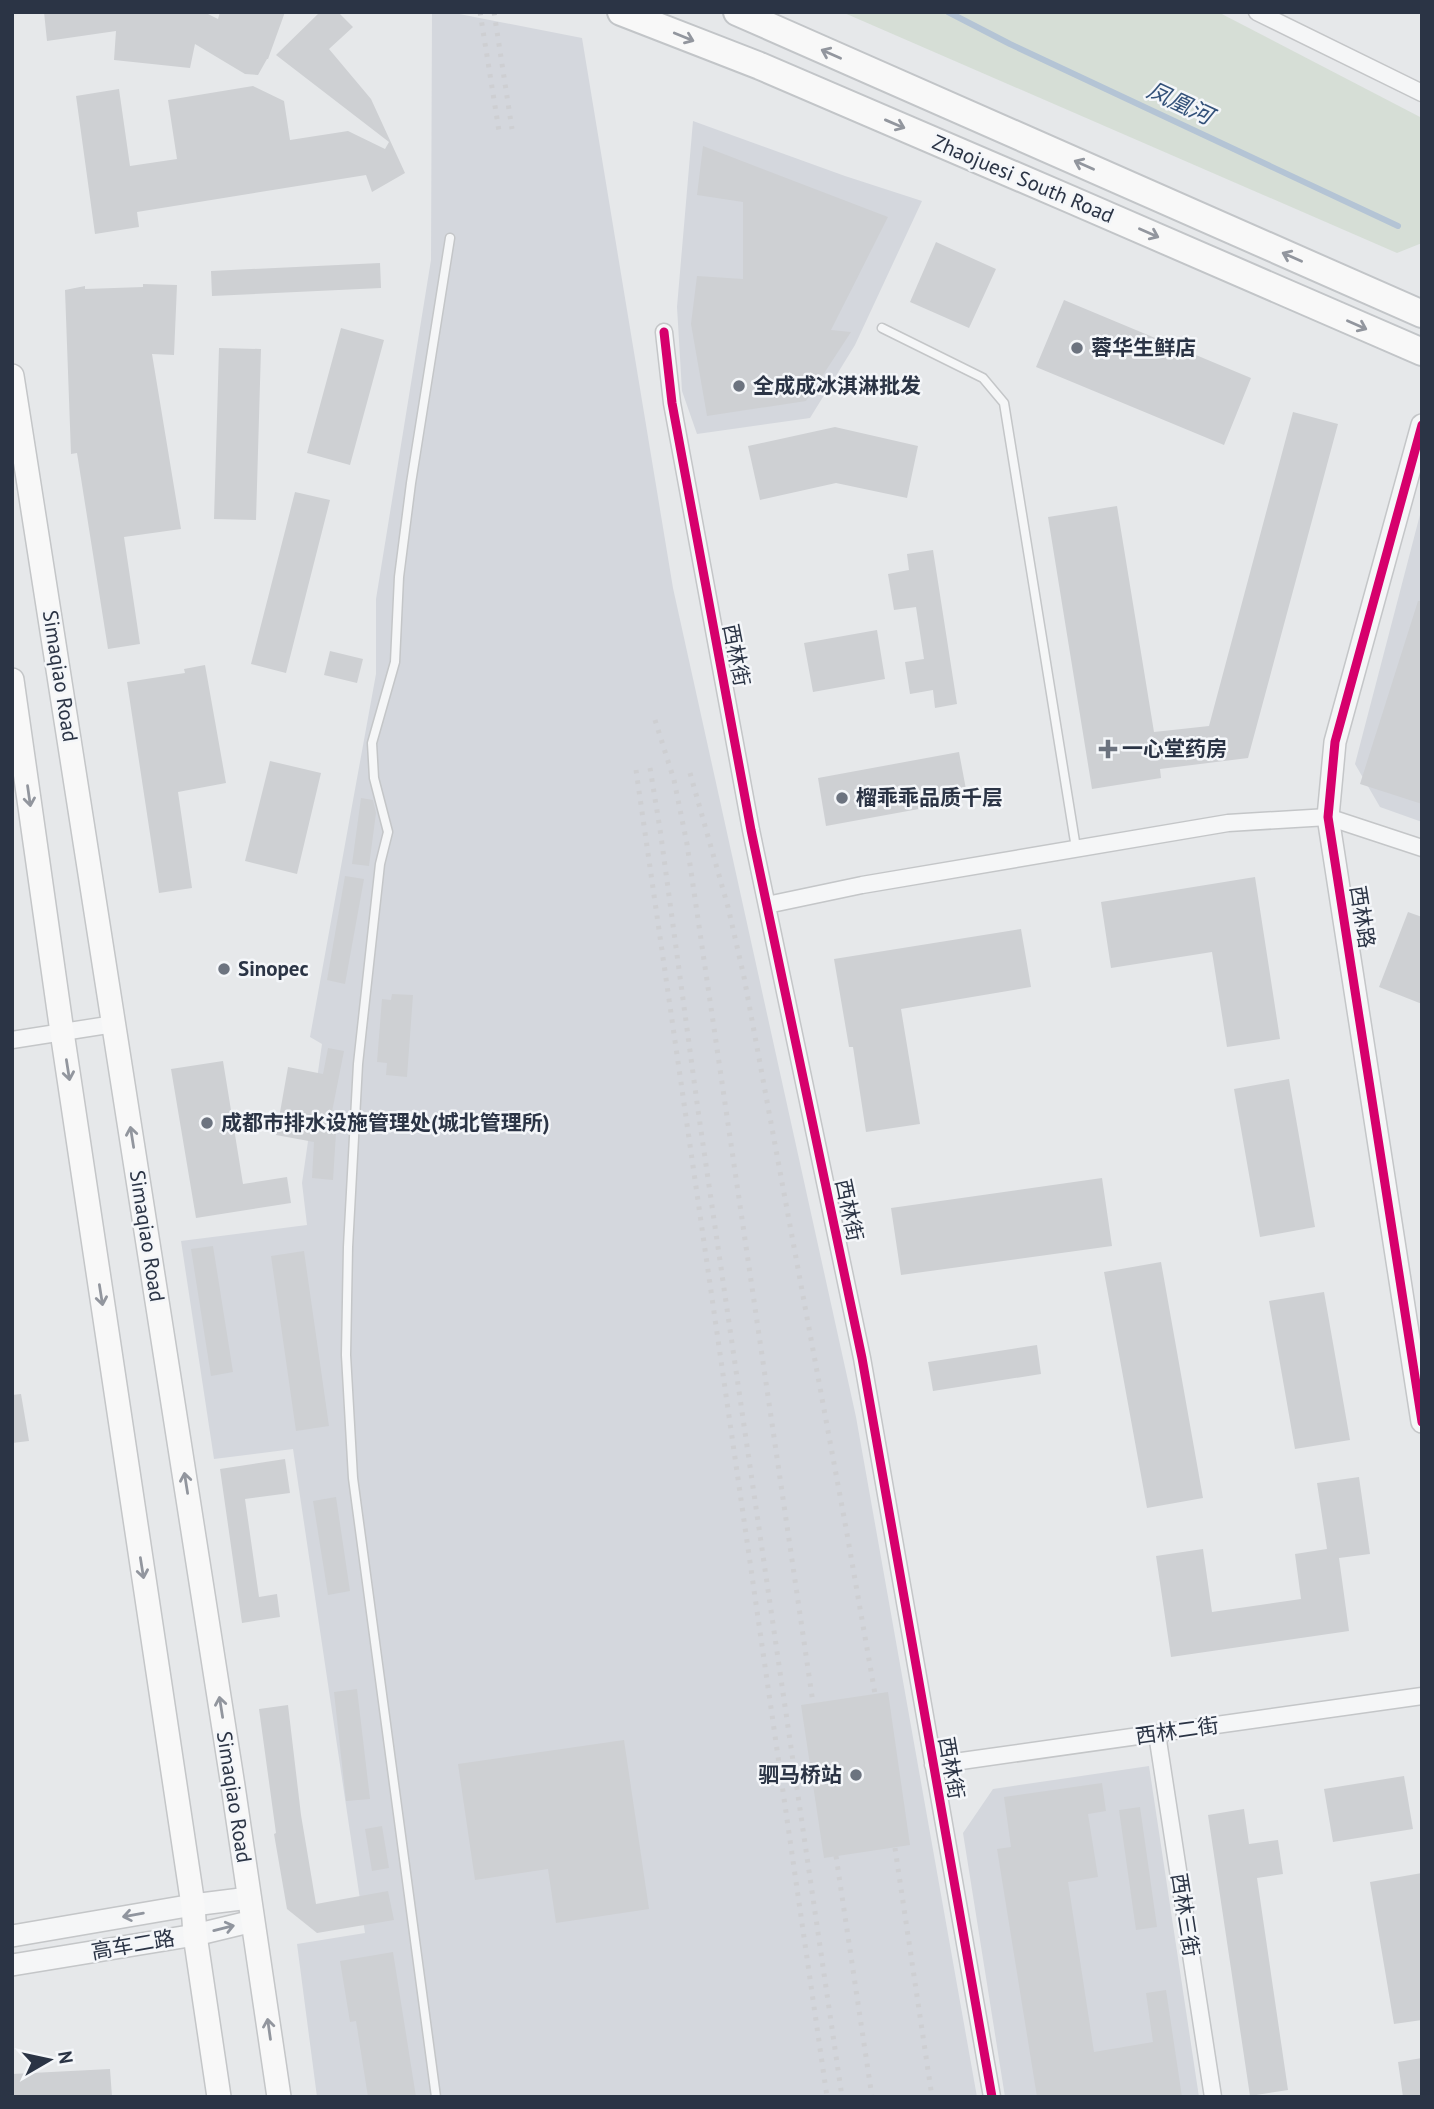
<svg xmlns="http://www.w3.org/2000/svg" width="1434" height="2109" viewBox="0 0 1434 2109" font-family="'PT Sans','Noto Sans SC',sans-serif">
<style>
.built{fill:#d4d7dd}
.green{fill:#d6ded6}
.lines{fill:none;stroke-linecap:round;stroke-linejoin:round}
.stream{stroke:#b4c4d5;stroke-width:6}
.building{fill:#ced0d3}
.service-casing{stroke:#c4c6c8;stroke-width:11}
.minor-casing{stroke:#c4c6c8;stroke-width:19}
.tertiary-casing{stroke:#c4c6c8;stroke-width:24}
.secondary-casing{stroke:#c4c6c8;stroke-width:26}
.primary-casing{stroke:#c2c5c8;stroke-width:30}
.service{stroke:#f5f6f7;stroke-width:8}
.minor{stroke:#f5f6f7;stroke-width:16}
.tertiary{stroke:#f5f6f7;stroke-width:21}
.secondary{stroke:#f8f8f8;stroke-width:23}
.primary{stroke:#f8f8f8;stroke-width:26}
.rail{stroke:#cecfd2;stroke-width:5;stroke-dasharray:3.5 7;stroke-linecap:butt}
.cycleway-casing{stroke:#f4f6f9;stroke-width:13}
.cycleway{stroke:#d6006c;stroke-width:9}
.oneway{stroke:#92969e}
.oneway2{stroke:#90959e}
.poi-dot{fill:#6c737f;stroke:#f4f6f9;stroke-width:2.5}
.labels{text-anchor:middle;stroke-width:5;stroke-linejoin:round;paint-order:stroke}
.street-label{font-size:21px;fill:#2b3445;stroke:#f4f6f9}
.poi-label{font-size:21px;font-weight:bold;fill:#2b3445;stroke:#f4f6f9;text-anchor:start}
.water-label{font-size:23px;font-style:italic;fill:#34527a;stroke:#f4f6f9}
</style>
<rect width="100%" height="100%" fill="#e6e8ea"/>
<path class="built" d="M 432,12 L 449,12 L 582,38 L 673,588 L 856,1417 L 977,2097 L 317,2097 L 297,1944 L 365,1933 L 293,1449 L 214,1459 L 181,1241 L 307,1225 L 302,1183 L 322,1044 L 310,1037 L 376,674 L 376,599 L 431,260 Z
M 693,121 L 845,176 L 922,201 L 855,345 L 810,418 L 697,434 L 682,391 L 677,307 Z
M 1422,507 L 1422,822 L 1380,807 L 1355,764 Z
M 1149,1766 L 1199,2097 L 1005,2097 L 963,1833 L 993,1789 Z"/>
<path class="green" d="M 842,12 L 1218,12 L 1422,118 L 1422,243 L 1397,253 Z"/>
<g class="lines">
<path class="stream" d="M 948,12 L 1010,44 L 1398,226"/>
</g>
<path class="building" d="M 44,12 L 204,12 L 218,19 L 220,12 L 285,12 L 268,59 L 267,59 L 258,75 L 245,74 L 195,44 L 190,68 L 114,60 L 116,31 L 47,41 Z
M 320,12 L 338,12 L 353,27 L 329,49 L 371,99 L 405,173 L 372,192 L 366,175 L 137,212 L 139,227 L 95,234 L 76,96 L 119,89 L 130,166 L 177,159 L 168,100 L 253,86 L 284,101 L 290,140 L 348,131 L 385,149 L 389,142 L 276,55 Z
M 703,146 L 888,217 L 831,330 L 851,332 L 806,401 L 707,416 L 691,324 L 697,276 L 743,279 L 743,202 L 697,195 Z
M 936,242 L 996,269 L 969,328 L 910,302 Z
M 380,263 L 381,288 L 212,296 L 211,271 Z
M 143,284 L 177,285 L 174,355 L 152,354 L 181,529 L 124,537 L 140,644 L 108,649 L 77,453 L 71,454 L 65,290 L 85,286 L 85,289 L 143,287 Z
M 1064,300 L 1251,378 L 1224,445 L 1036,367 Z
M 341,328 L 384,340 L 350,465 L 307,453 Z
M 219,348 L 261,349 L 256,520 L 214,519 Z
M 1293,412 L 1338,424 L 1248,758 L 1160,769 L 1161,778 L 1092,789 L 1048,517 L 1117,506 L 1154,732 L 1209,726 Z
M 835,427 L 918,446 L 907,498 L 836,483 L 760,500 L 748,446 Z
M 295,492 L 330,500 L 286,673 L 251,664 Z
M 933,550 L 957,704 L 935,708 L 933,690 L 910,694 L 905,662 L 924,659 L 916,607 L 894,610 L 888,574 L 909,570 L 907,554 Z
M 1418,601 L 1422,601 L 1422,804 L 1360,784 Z
M 877,630 L 885,679 L 813,692 L 804,643 Z
M 330,651 L 363,659 L 357,683 L 324,675 Z
M 205,665 L 226,783 L 178,792 L 192,888 L 159,893 L 127,682 L 185,673 L 184,669 Z
M 959,752 L 968,800 L 826,826 L 818,778 Z
M 270,761 L 321,773 L 297,874 L 245,861 Z
M 361,798 L 373,800 L 376,813 L 369,866 L 352,864 Z
M 345,876 L 364,879 L 345,984 L 327,980 Z
M 1255,877 L 1280,1039 L 1227,1047 L 1212,952 L 1111,968 L 1101,902 Z
M 1408,912 L 1422,917 L 1422,1004 L 1379,987 Z
M 1021,929 L 1031,987 L 901,1009 L 920,1124 L 866,1132 L 853,1047 L 849,1047 L 834,959 Z
M 392,994 L 413,995 L 407,1077 L 386,1075 L 387,1063 L 377,1062 L 382,999 L 391,1000 Z
M 328,1048 L 344,1051 L 328,1132 L 336,1133 L 333,1180 L 312,1178 L 314,1142 L 276,1135 L 288,1067 L 323,1074 Z
M 223,1061 L 243,1184 L 287,1177 L 291,1203 L 196,1218 L 171,1069 Z
M 1289,1079 L 1315,1227 L 1260,1237 L 1234,1089 Z
M 1102,1178 L 1112,1246 L 901,1275 L 891,1208 Z
M 213,1246 L 233,1372 L 211,1376 L 191,1249 Z
M 304,1251 L 329,1426 L 296,1431 L 271,1256 Z
M 1161,1262 L 1203,1498 L 1147,1508 L 1104,1272 Z
M 1324,1292 L 1350,1440 L 1295,1449 L 1269,1301 Z
M 1037,1345 L 1041,1374 L 933,1391 L 928,1362 Z
M 21,1394 L 29,1441 L 12,1443 L 12,1395 Z
M 285,1459 L 290,1493 L 245,1499 L 259,1597 L 277,1594 L 280,1617 L 242,1623 L 220,1469 Z
M 1359,1477 L 1370,1554 L 1339,1558 L 1349,1631 L 1171,1657 L 1156,1556 L 1203,1549 L 1212,1612 L 1301,1599 L 1295,1554 L 1327,1549 L 1317,1483 Z
M 336,1497 L 350,1591 L 328,1595 L 313,1501 Z
M 357,1689 L 370,1799 L 346,1801 L 334,1692 Z
M 888,1692 L 910,1845 L 824,1858 L 801,1705 Z
M 288,1705 L 301,1815 L 316,1904 L 388,1891 L 394,1920 L 317,1933 L 287,1909 L 274,1834 L 276,1833 L 259,1709 Z
M 624,1740 L 649,1909 L 556,1923 L 548,1869 L 475,1880 L 458,1764 Z
M 1404,1776 L 1413,1829 L 1333,1842 L 1324,1789 Z
M 1102,1783 L 1106,1811 L 1088,1814 L 1098,1877 L 1068,1882 L 1094,2052 L 1153,2042 L 1146,1993 L 1166,1990 L 1182,2097 L 1037,2097 L 997,1849 L 1011,1847 L 1004,1797 Z
M 1140,1807 L 1157,1927 L 1136,1930 L 1119,1810 Z
M 1244,1809 L 1249,1844 L 1278,1840 L 1283,1874 L 1257,1878 L 1288,2090 L 1250,2096 L 1208,1815 Z
M 382,1826 L 389,1868 L 372,1871 L 365,1829 Z
M 1422,1873 L 1422,2020 L 1394,2024 L 1370,1882 Z
M 393,1952 L 416,2097 L 368,2097 L 356,2021 L 350,2022 L 340,1961 Z
M 1422,2058 L 1422,2097 L 1403,2097 L 1398,2062 Z
M 110,2069 L 112,2097 L 12,2097 L 12,2074 Z"/>
<g class="lines">
<g class="service-casing">
<path id="service" d="M 882,328 L 983,378 L 1004,403 L 1076,848
M 436,2097 L 353,1478 L 346,1355 L 348,1247 L 358,1064 L 380,864 L 388,832 L 374,778 L 372,743 L 395,662 L 399,577 L 411,483 L 450,238"/>
</g>
<g class="minor-casing">
<path id="minor" d="M 1257,12 L 1422,93
M 664,332 L 672,403 L 751,830 L 862,1358 L 992,2097
M 767,905 L 862,885 L 1228,823 L 1328,817 L 1422,848
M 12,1040 L 114,1024
M 1157,1734 L 1213,2097
M 933,1765 L 1422,1696"/>
</g>
<g class="tertiary-casing">
<path id="tertiary" d="M 1422,425 L 1335,742 L 1328,817 L 1422,1422
M 12,1936 L 193,1905 L 249,1898
M 12,1965 L 195,1935 L 253,1921"/>
</g>
<g class="secondary-casing">
<path id="secondary" d="M 12,376 L 233,1786 L 279,2097
M 12,680 L 62,1032 L 193,1905 L 195,1935 L 219,2097"/>
</g>
<g class="primary-casing">
<path id="primary" d="M 621,12 L 760,66 L 1072,200 L 1422,352
M 737,12 L 1422,314"/>
</g>
<use href="#service" class="service"/>
<use href="#minor" class="minor"/>
<use href="#tertiary" class="tertiary"/>
<use href="#secondary" class="secondary"/>
<use href="#primary" class="primary"/>
<path class="rail" d="M 480,12 L 499,131
M 494,12 L 512,129
M 655,720 L 674,780 L 687,844 L 813,1703
M 650,768 L 660,829 L 698,1110 L 842,2097
M 636,770 L 827,2097
M 690,773 L 728,907 L 744,977 L 846,1528 L 875,1694
M 895,1848 L 932,2097
M 836,1856 L 872,2097"/>
<g class="cycleway-casing">
<path id="cycleway" d="M 664,332 L 672,403 L 751,830 L 862,1358 L 992,2097
M 1422,425 L 1335,742 L 1328,817 L 1422,1422"/>
</g>
<use href="#cycleway" class="cycleway"/>
</g>
<defs><path id="oneway-shaft" d="M-6 0H5M1.5-3L5.5 0L1.5 3" fill="none" stroke-width="1.6" stroke-linecap="round" stroke-linejoin="round" transform="scale(1.75)"/></defs>
<g class="oneway">
<use href="#oneway-shaft" transform="translate(684 37) rotate(22)"/>
<use href="#oneway-shaft" transform="translate(831 54) rotate(-156)"/>
<use href="#oneway-shaft" transform="translate(895 124) rotate(23)"/>
<use href="#oneway-shaft" transform="translate(1084 165) rotate(-156)"/>
<use href="#oneway-shaft" transform="translate(1149 233) rotate(24)"/>
<use href="#oneway-shaft" transform="translate(1292 257) rotate(-156)"/>
<use href="#oneway-shaft" transform="translate(1357 325) rotate(24)"/>
<use href="#oneway-shaft" transform="translate(29 796) rotate(82)"/>
<use href="#oneway-shaft" transform="translate(68 1070) rotate(81)"/>
<use href="#oneway-shaft" transform="translate(132 1137) rotate(-99)"/>
<use href="#oneway-shaft" transform="translate(101 1295) rotate(81)"/>
<use href="#oneway-shaft" transform="translate(186 1483) rotate(-99)"/>
<use href="#oneway-shaft" transform="translate(142 1568) rotate(81)"/>
<use href="#oneway-shaft" transform="translate(221 1707) rotate(-99)"/>
<use href="#oneway-shaft" transform="translate(269 2029) rotate(-98)"/>
</g>
<g class="oneway2">
<use href="#oneway-shaft" transform="translate(133 1915) rotate(170)"/>
<use href="#oneway-shaft" transform="translate(224 1928) rotate(-14)"/>
</g>
<g class="poi-dot">
<circle cx="1077" cy="348" r="7"/>
<circle cx="739" cy="386" r="7"/>
<path d="M1104.5 738.5h7v7h7v7h-7v7h-7v-7h-7v-7h7z"/>
<circle cx="842" cy="798" r="7"/>
<circle cx="224" cy="969" r="7"/>
<circle cx="207" cy="1123" r="7"/>
<circle cx="856" cy="1775" r="7"/>
</g>
<g class="labels">
<g class="street-label">
<text transform="translate(1023 179) rotate(23)" y="7">Zhaojuesi South Road</text>
<text transform="translate(736 655) rotate(79)" y="7">西林街</text>
<text transform="translate(60 676) rotate(81)" y="7">Simaqiao Road</text>
<text transform="translate(1362 917) rotate(81)" y="7">西林路</text>
<text transform="translate(849 1210) rotate(78)" y="7">西林街</text>
<text transform="translate(147 1236) rotate(81)" y="7">Simaqiao Road</text>
<text transform="translate(1177 1731) rotate(-8)" y="7">西林二街</text>
<text transform="translate(951 1768) rotate(80)" y="7">西林街</text>
<text transform="translate(234 1797) rotate(81)" y="7">Simaqiao Road</text>
<text transform="translate(1185 1915) rotate(81)" y="7">西林三街</text>
<text transform="translate(133 1945) rotate(-10)" y="7">高车二路</text>
</g>
<g class="poi-label">
<text x="1091" y="355">蓉华生鲜店</text>
<text x="753" y="393">全成成冰淇淋批发</text>
<text x="1122" y="756">一心堂药房</text>
<text x="856" y="805">榴乖乖品质千层</text>
<text x="238" y="976">Sinopec</text>
<text x="221" y="1130">成都市排水设施管理处(城北管理所)</text>
<text x="842" y="1782" text-anchor="end">驷马桥站</text>
</g>
<g class="water-label">
<text transform="translate(1180 103) rotate(25)" y="8">凤凰河</text>
</g>
</g>
<rect width="1434" height="2109" fill="none" stroke="#2b3445" stroke-width="28"/>
<g transform="translate(49 2060) rotate(81)" stroke="#f4f6f9" stroke-width="5" paint-order="stroke">
<path d="M0-5L12 26L0 18L-12 26Z" fill="#2b3445"/>
<text y="-10" font-size="19" font-weight="bold" text-anchor="middle" fill="#2b3445">N</text>
</g>
</svg>
